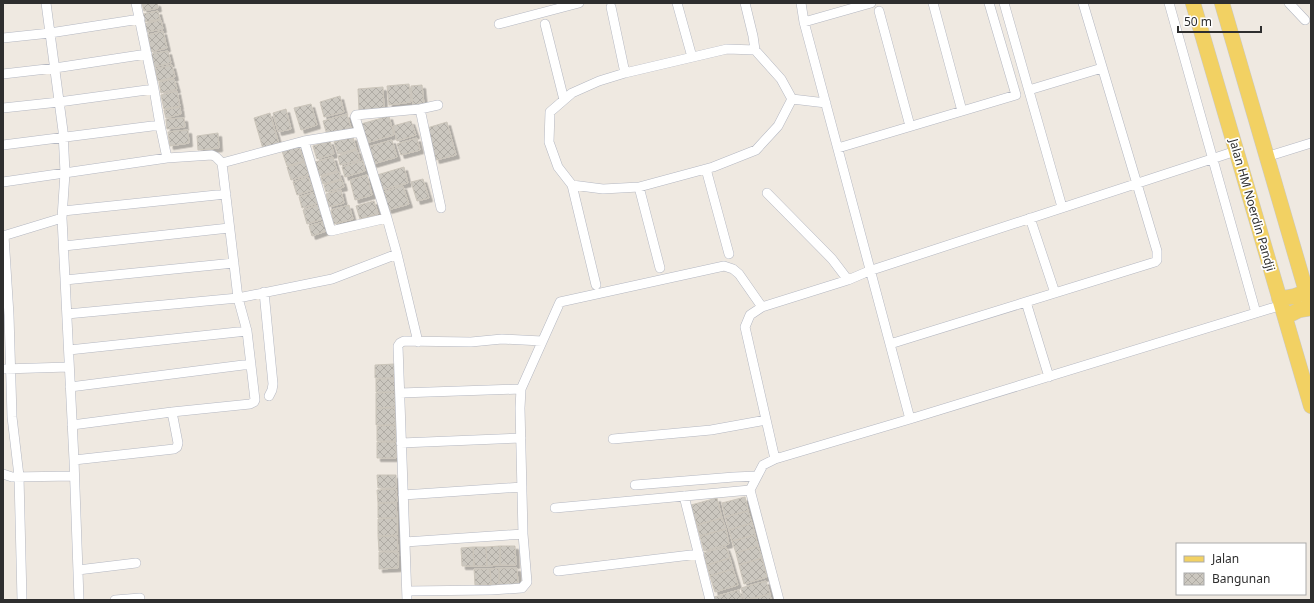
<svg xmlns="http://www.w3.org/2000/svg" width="1314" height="603" viewBox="0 0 1314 603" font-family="'Noto Sans',sans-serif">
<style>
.building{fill:url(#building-cross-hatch);stroke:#cbc5ba;filter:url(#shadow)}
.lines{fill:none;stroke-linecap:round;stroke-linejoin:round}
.minor-casing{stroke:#b4b7c1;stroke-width:10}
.primary-casing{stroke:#c9c9c9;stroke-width:16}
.minor{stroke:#fff;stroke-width:9}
.primary{stroke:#f2d163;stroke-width:15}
.labels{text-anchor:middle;stroke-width:3.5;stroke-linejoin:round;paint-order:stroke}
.street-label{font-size:12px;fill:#2e2e2e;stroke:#fff}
</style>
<defs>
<pattern id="building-cross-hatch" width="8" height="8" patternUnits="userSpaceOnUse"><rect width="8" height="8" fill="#cbc7bf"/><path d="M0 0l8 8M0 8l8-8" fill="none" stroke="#afaba4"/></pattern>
<filter id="shadow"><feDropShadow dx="3.5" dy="3.5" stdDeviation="0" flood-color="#0004"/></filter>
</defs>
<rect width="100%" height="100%" fill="#efe9e1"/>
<path class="building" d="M 142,3 L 157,3 L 158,8 L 144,11 Z
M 158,11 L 160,19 L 145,22 L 143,14 Z
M 161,20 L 163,29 L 146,32 L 144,24 Z
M 163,31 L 167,48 L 151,52 L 148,35 Z
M 168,51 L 171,63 L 153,67 L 151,54 Z
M 172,65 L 175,77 L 158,81 L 155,69 Z
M 174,79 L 177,89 L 161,93 L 159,82 Z
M 409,84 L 411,102 L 389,105 L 387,86 Z
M 422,85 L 424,104 L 413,105 L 411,86 Z
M 383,87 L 384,108 L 359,110 L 358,89 Z
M 177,91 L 180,106 L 164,109 L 161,95 Z
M 340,96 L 344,112 L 324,117 L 320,102 Z
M 311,104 L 317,125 L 301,130 L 294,108 Z
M 180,107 L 181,114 L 166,118 L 164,110 Z
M 286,109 L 291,129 L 278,132 L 273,113 Z
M 270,113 L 279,144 L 263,149 L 254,118 Z
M 347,114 L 351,128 L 327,135 L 323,121 Z
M 389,116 L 394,135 L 366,143 L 361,124 Z
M 184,118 L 185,127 L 167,129 L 166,119 Z
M 411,121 L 416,135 L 397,141 L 393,126 Z
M 447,122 L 456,155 L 436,160 L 427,128 Z
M 188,130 L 189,143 L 170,146 L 168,132 Z
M 218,133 L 219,148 L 198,150 L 197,136 Z
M 353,137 L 356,149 L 338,154 L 334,142 Z
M 417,138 L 420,150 L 401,155 L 397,144 Z
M 392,140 L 397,157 L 373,164 L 368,147 Z
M 330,141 L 334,154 L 317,159 L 313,146 Z
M 299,146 L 304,161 L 287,166 L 282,151 Z
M 357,150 L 360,160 L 340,165 L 338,156 Z
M 333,157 L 337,171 L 319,176 L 315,162 Z
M 363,161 L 365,171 L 345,177 L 342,167 Z
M 305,162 L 309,175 L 291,180 L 287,167 Z
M 404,167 L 408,183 L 381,190 L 377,175 Z
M 339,172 L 341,179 L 323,184 L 321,177 Z
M 367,175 L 372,195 L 355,200 L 350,180 Z
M 308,177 L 313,190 L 297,195 L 293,182 Z
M 423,179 L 429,198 L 417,201 L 411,182 Z
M 342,180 L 344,187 L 326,192 L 324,185 Z
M 403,186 L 409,204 L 388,210 L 383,192 Z
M 341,190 L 344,203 L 329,207 L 326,194 Z
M 315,192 L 318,203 L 302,208 L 299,197 Z
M 374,201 L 378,214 L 360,219 L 356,206 Z
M 319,205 L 323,219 L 307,224 L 303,210 Z
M 349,205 L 353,219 L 334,224 L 331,210 Z
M 326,221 L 329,230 L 312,236 L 309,226 Z
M 394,364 L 394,378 L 375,378 L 375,365 Z
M 376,379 L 394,379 L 395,392 L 376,392 Z
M 395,392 L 395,407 L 376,408 L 376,393 Z
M 376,408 L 395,408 L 395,425 L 376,425 Z
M 395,425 L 396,441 L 377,441 L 377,426 Z
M 377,442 L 396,442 L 396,458 L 377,458 Z
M 377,475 L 396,475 L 396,488 L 378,488 Z
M 396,489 L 397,502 L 378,503 L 377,490 Z
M 745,497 L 748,511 L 725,517 L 722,503 Z
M 717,498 L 722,518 L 697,525 L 691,505 Z
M 378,503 L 396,503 L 397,518 L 378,518 Z
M 748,511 L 752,523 L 729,530 L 725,517 Z
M 397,518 L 397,535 L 378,536 L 378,519 Z
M 722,518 L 726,529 L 700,536 L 697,525 Z
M 752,523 L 755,535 L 732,541 L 729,530 Z
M 726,529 L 729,544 L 704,551 L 700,536 Z
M 755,535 L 758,546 L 736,553 L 732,541 Z
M 378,536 L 397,536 L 398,551 L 379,551 Z
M 500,546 L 515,546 L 516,565 L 500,565 Z
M 500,546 L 500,565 L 487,566 L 486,547 Z
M 758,546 L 762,558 L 739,565 L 736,553 Z
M 473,547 L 486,547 L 487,566 L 474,566 Z
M 473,547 L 474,566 L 462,566 L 461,548 Z
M 726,547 L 730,558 L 707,565 L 703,553 Z
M 379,552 L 398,552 L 398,568 L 379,569 Z
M 730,558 L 733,569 L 710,576 L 707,565 Z
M 762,558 L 767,577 L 744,584 L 739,565 Z
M 499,568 L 517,568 L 518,584 L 499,585 Z
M 499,568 L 499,585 L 491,585 L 490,569 Z
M 474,569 L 490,569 L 491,585 L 475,585 Z
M 733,569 L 738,585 L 715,592 L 710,576 Z
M 766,581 L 770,594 L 744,600 L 741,588 Z
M 739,590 L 742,600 L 714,600 L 714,597 Z
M 770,594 L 771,600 L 748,600 Z"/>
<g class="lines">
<g class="minor-casing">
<path id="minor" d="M 46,3 L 63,131 L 65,173 L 62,218 L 74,460 L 79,600
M 136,3 L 154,89 L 160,125 L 167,158
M 677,3 L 692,57
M 745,3 L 753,36 L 755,50
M 933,3 L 962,111
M 1004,3 L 1062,207
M 1169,3 L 1256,313
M 1289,3 L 1305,20
M 611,7 L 625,73
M 879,11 L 910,126
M 804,22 L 871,3
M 499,24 L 579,3
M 545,24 L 564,100
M 3,38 L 50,33 L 140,19
M 727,49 L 755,50 L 781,79 L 792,99 L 778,126 L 756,150 L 713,167 L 639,187 L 603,189 L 572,185 L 558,167 L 549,142 L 550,112 L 572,93 L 599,81 L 625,73 Z
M 3,74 L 55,68 L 147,54
M 1029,90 L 1102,68
M 792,99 L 826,103
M 3,108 L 59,102 L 154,89
M 420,109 L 441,208
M 304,141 L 331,231 L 387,218
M 3,145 L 160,125
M 838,148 L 1016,95 L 989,3
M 1266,157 L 1311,143
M 222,163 L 304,141 L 359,132
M 706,169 L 729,254
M 3,182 L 167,158 L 212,155 L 216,157 L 222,163 L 238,298 L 247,331 L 255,400 L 254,402 L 250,404 L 172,412 L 72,425
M 572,185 L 596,285
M 639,187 L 660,268
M 767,193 L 832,259 L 848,280
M 63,211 L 226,194
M 1030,218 L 1055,293
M 3,236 L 62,218
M 4,236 L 9,315 L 12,417 L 19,476 L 22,600
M 64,246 L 229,228
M 65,280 L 234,263
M 264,292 L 273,384 L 272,390 L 269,396
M 1026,302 L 1049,377
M 67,314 L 238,298 L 332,279 L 397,254
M 418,342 L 397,254 L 387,218 L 355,117 L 356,115 L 420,109 L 438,105
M 890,344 L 1155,262 L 1157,260 L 1157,251 L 1083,3
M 69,350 L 247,331
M 3,369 L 69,367
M 70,387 L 251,364
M 400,393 L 521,389
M 910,419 L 1282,305
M 613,439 L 711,430 L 766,420
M 401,443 L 521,438
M 775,459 L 745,327 L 750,315 L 762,307 L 848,280 L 869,271 L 1236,151
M 74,460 L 174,449 L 177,447 L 178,443 L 172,412
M 3,474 L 12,477 L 74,476
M 635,485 L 734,477 L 757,476
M 403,495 L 522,487
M 684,496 L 710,600
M 555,508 L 750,490
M 405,542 L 523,534
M 78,570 L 136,563
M 558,571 L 699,554
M 407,591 L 491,590 L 522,588 L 527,582 L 523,534 L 520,408 L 521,389 L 560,302 L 724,266 L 733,269 L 739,274 L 762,307
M 115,600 L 140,598
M 407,600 L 398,346 L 400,343 L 404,341 L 471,342 L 502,339 L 542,341
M 779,600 L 750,490 L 763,465 L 775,459 L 910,419 L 804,22 L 801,3"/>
</g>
<g class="primary-casing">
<path id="primary" d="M 1193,3 L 1311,406
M 1222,3 L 1311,308 L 1299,310 L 1285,317
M 1279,298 C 1289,298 1299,297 1306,290"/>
</g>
<use href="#minor" class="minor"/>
<use href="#primary" class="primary"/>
</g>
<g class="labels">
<g class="street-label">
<text transform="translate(1252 205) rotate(74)" y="4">Jalan HM Noerdin Pandji</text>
</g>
</g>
<rect width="1314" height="603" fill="none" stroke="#2e2e2e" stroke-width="8"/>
<rect x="1176" y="543" width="130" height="52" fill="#ffffff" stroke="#ababab"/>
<rect x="1184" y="556" width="20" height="6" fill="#f2d163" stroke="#ababab"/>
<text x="1212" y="563" font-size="12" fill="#2e2e2e">Jalan</text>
<rect x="1184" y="573" width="20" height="12" fill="url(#building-cross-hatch)" stroke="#ababab"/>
<text x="1212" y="583" font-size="12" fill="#2e2e2e">Bangunan</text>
<path d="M1178 26v6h83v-6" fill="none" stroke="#2e2e2e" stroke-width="2"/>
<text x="1184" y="26" font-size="12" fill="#2e2e2e" stroke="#ffffff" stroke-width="3" paint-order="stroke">50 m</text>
</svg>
